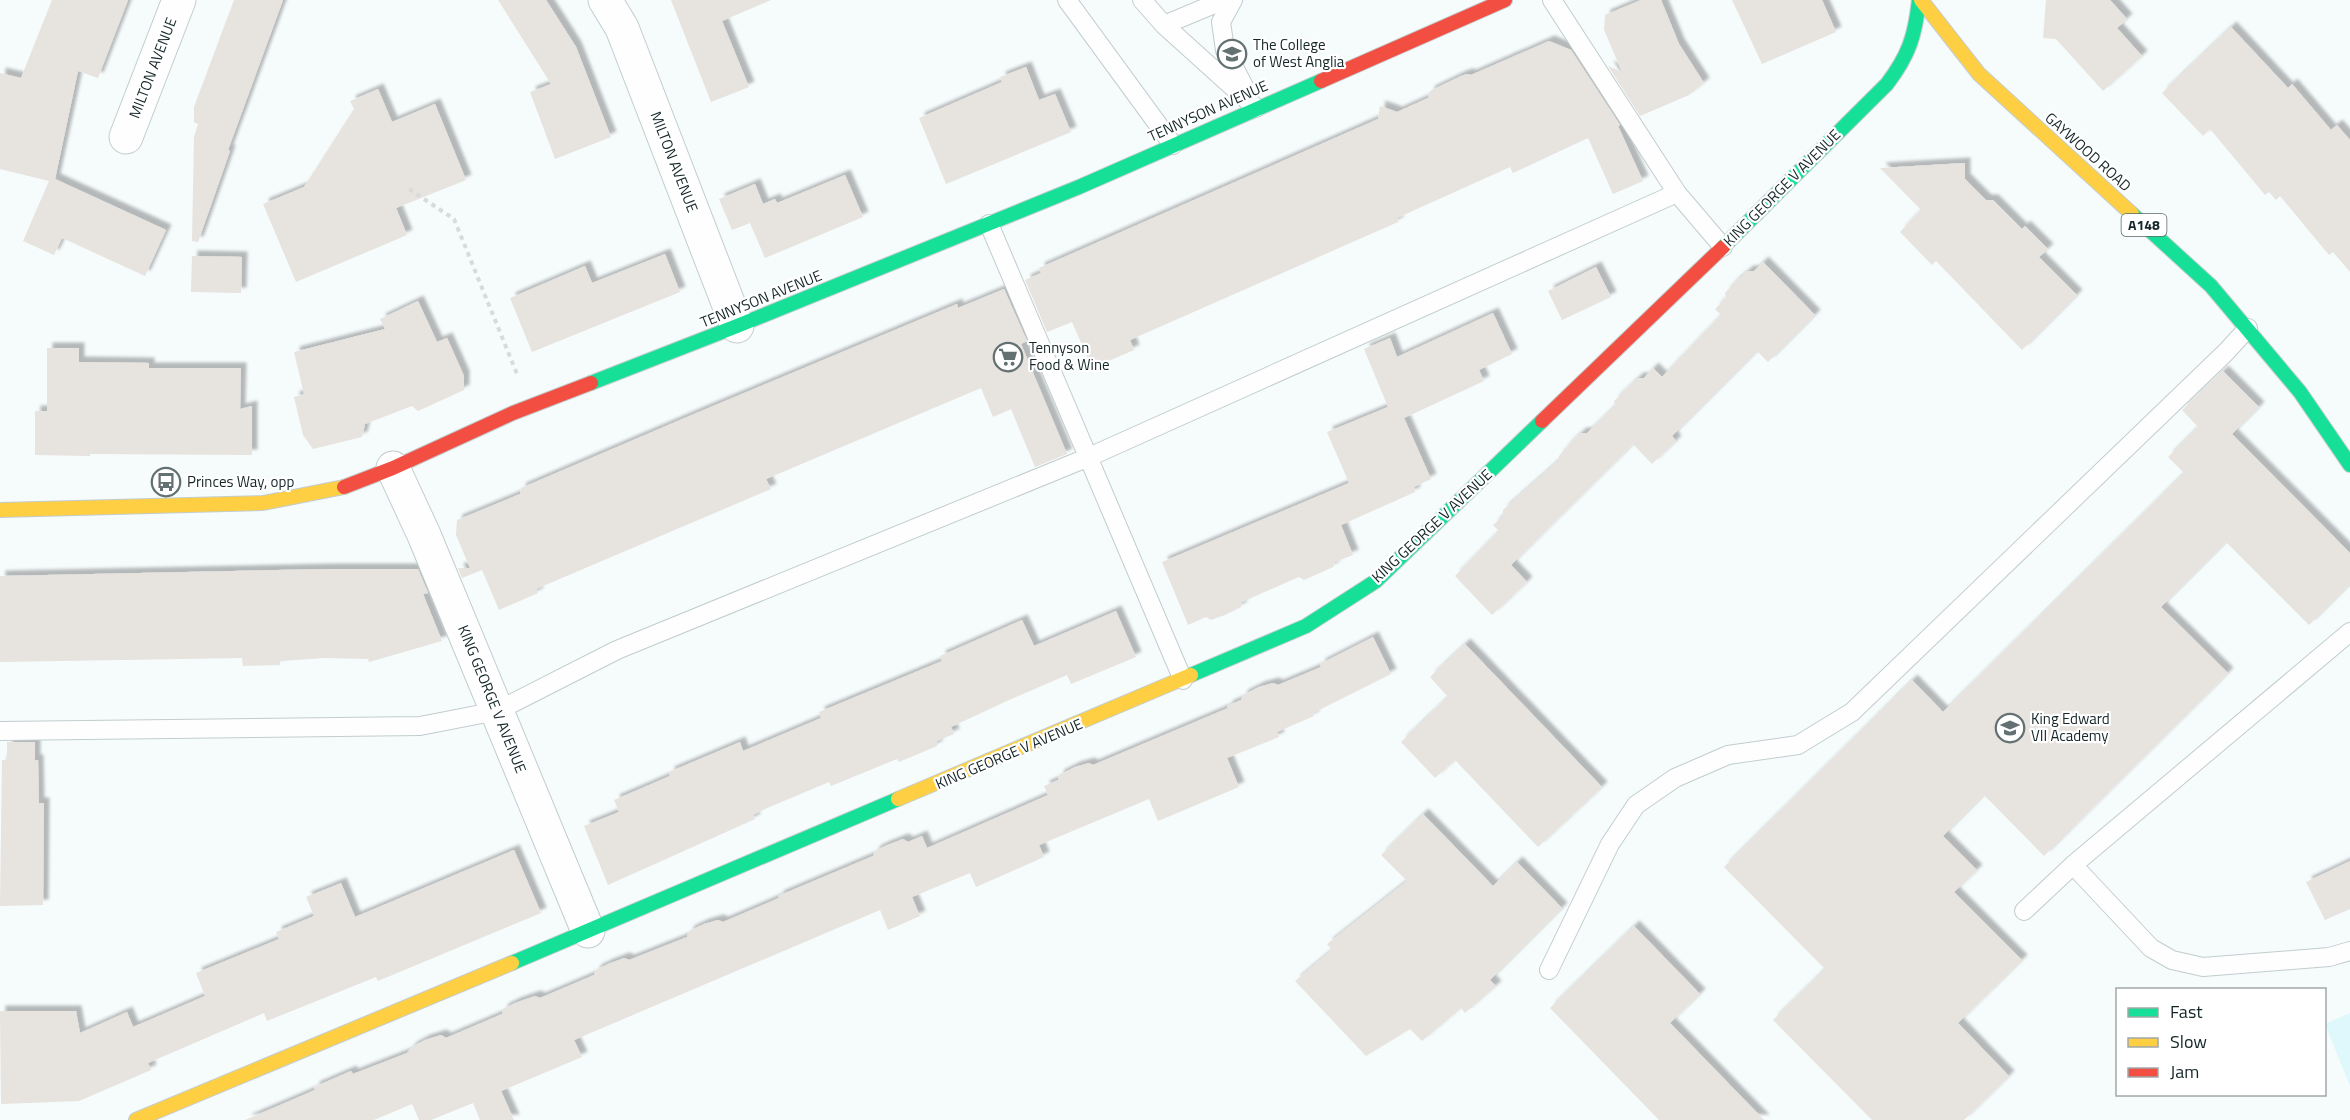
<svg xmlns="http://www.w3.org/2000/svg" width="2350" height="1120" viewBox="0 0 2350 1120" font-family="'Titillium Web',sans-serif">
<style>
.green{fill:#def8fc}
.building{fill:#e7e3df;filter:url(#shadow)}
.lines{fill:none;stroke-linecap:round;stroke-linejoin:round}
.lane-casing{stroke:#c2cdce;stroke-width:20}
.street-casing{stroke:#c2cdce;stroke-width:35}
.fast-casing{stroke:#c2cdce;stroke-width:16}
.slow-casing{stroke:#c2cdce;stroke-width:16}
.jam-casing{stroke:#c2cdce;stroke-width:16}
.path{stroke:#d9dbdb;stroke-width:4;stroke-dasharray:4.5 4.5;stroke-linecap:butt}
.lane{stroke:#fefeff;stroke-width:18}
.street{stroke:#fefeff;stroke-width:33}
.fast{stroke:#16e098;stroke-width:14}
.slow{stroke:#ffcf43;stroke-width:14}
.jam{stroke:#f24e42;stroke-width:14}
.labels{text-anchor:middle;stroke-width:4.5;stroke-linejoin:round;paint-order:stroke}
.shield{fill:#fff;stroke:#5b6769;stroke-width:1.5}
.shield-label{font-size:14px;font-weight:bold;fill:#152629}
.poi-label{font-size:15px;fill:#152629;stroke:#fff;text-anchor:start}
.street-label{font-size:15px;fill:#152629;stroke:#fff}
</style>
<defs>
<filter id="shadow"><feDropShadow dx="5.5" dy="-5.5" stdDeviation="1.5" flood-color="#0004"/></filter>
</defs>
<rect width="100%" height="100%" fill="#f6fbfc"/>
<path class="green" d="M 2350,1013 L 2350,1086 L 2325,1024 Z"/>
<path class="building" d="M 52,0 L 128,0 L 98,78 L 78,71 L 55,179 L 166,230 L 145,276 L 62,238 L 54,255 L 23,241 L 49,181 L 0,169 L 0,73 L 21,78 Z
M 234,0 L 283,0 L 228,150 L 230,151 L 198,242 L 192,241 L 194,137 L 198,124 L 194,122 L 194,107 Z
M 498,0 L 546,0 L 576,47 L 611,137 L 555,159 L 530,92 L 551,84 Z
M 671,0 L 771,0 L 722,21 L 749,87 L 711,102 Z
M 1641,0 L 1661,0 L 1679,44 L 1704,83 L 1689,95 L 1640,116 L 1608,66 L 1622,72 L 1604,30 L 1605,15 Z
M 1732,0 L 1822,0 L 1836,32 L 1762,64 Z
M 2046,0 L 2110,0 L 2127,19 L 2117,28 L 2142,56 L 2103,91 L 2056,39 L 2043,38 Z
M 2231,27 L 2288,88 L 2292,84 L 2331,130 L 2337,125 L 2350,140 L 2350,272 L 2333,252 L 2329,255 L 2280,196 L 2276,200 L 2269,192 L 2265,195 L 2210,129 L 2203,136 L 2162,93 Z
M 1549,41 L 1571,50 L 1620,125 L 1618,126 L 1643,181 L 1613,194 L 1588,138 L 1513,173 L 1510,167 L 1397,218 L 1398,222 L 1130,340 L 1134,350 L 1092,368 L 1072,322 L 1047,332 L 1025,280 L 1041,273 L 1039,268 L 1378,119 L 1380,106 L 1397,112 L 1428,98 L 1430,91 L 1461,76 L 1467,74 L 1471,75 Z
M 1026,67 L 1039,100 L 1055,94 L 1071,132 L 946,184 L 919,118 L 1002,82 L 1000,77 Z
M 378,89 L 392,122 L 435,104 L 466,180 L 396,208 L 407,235 L 296,282 L 263,204 L 304,187 L 354,109 L 350,101 Z
M 1965,163 L 1965,179 L 1986,200 L 1993,200 L 2022,229 L 2025,226 L 2048,249 L 2039,257 L 2077,295 L 2022,350 L 1936,261 L 1932,265 L 1900,232 L 1921,210 L 1880,168 Z
M 845,175 L 863,217 L 765,258 L 750,223 L 732,230 L 719,199 L 755,184 L 763,204 L 775,199 L 777,203 Z
M 665,254 L 680,292 L 532,352 L 510,298 L 585,266 L 592,283 Z
M 192,256 L 242,257 L 241,293 L 191,292 Z
M 1763,262 L 1815,315 L 1768,362 L 1757,351 L 1672,436 L 1676,441 L 1652,464 L 1633,444 L 1511,565 L 1527,582 L 1492,615 L 1455,576 L 1499,531 L 1493,525 L 1503,516 L 1503,510 L 1558,461 L 1559,456 L 1570,443 L 1581,433 L 1587,433 L 1615,406 L 1614,401 L 1638,378 L 1644,378 L 1653,368 L 1662,377 L 1721,315 L 1715,309 L 1726,298 L 1725,293 L 1734,283 L 1748,271 L 1754,271 Z
M 1596,267 L 1611,297 L 1562,320 L 1548,291 Z
M 1004,289 L 1027,341 L 1021,344 L 1067,454 L 1035,467 L 1011,409 L 993,417 L 981,388 L 766,479 L 771,489 L 536,589 L 538,593 L 499,610 L 482,570 L 462,578 L 458,568 L 470,568 L 456,535 L 457,520 L 520,494 L 521,488 L 694,414 L 957,304 L 958,308 Z
M 418,301 L 437,342 L 447,338 L 464,376 L 464,390 L 418,411 L 412,406 L 365,424 L 362,437 L 313,449 L 303,435 L 294,397 L 304,394 L 294,352 L 385,329 L 380,319 Z
M 1493,313 L 1512,354 L 1479,370 L 1484,381 L 1404,418 L 1431,479 L 1414,487 L 1415,492 L 1341,525 L 1353,555 L 1335,562 L 1333,567 L 1304,580 L 1299,577 L 1260,594 L 1242,602 L 1241,607 L 1225,615 L 1211,620 L 1206,617 L 1188,625 L 1162,562 L 1349,483 L 1327,432 L 1388,407 L 1364,349 L 1390,338 L 1397,357 Z
M 47,348 L 79,348 L 79,362 L 149,363 L 149,368 L 241,368 L 240,409 L 252,406 L 252,455 L 90,454 L 90,456 L 35,455 L 35,411 L 47,411 Z
M 2223,371 L 2259,407 L 2232,434 L 2350,553 L 2350,584 L 2309,625 L 2226,542 L 2161,607 L 2228,673 L 2044,856 L 1984,795 L 1943,836 L 1977,870 L 1954,892 L 2022,960 L 1958,1023 L 2009,1076 L 1964,1120 L 1872,1120 L 1773,1020 L 1825,969 L 1724,867 L 1912,680 L 1943,712 L 2184,473 L 2168,457 L 2198,427 L 2182,410 Z
M 328,569 L 418,569 L 428,593 L 423,594 L 442,641 L 369,662 L 368,659 L 325,658 L 280,661 L 280,665 L 243,666 L 242,658 L 0,662 L 0,576 Z
M 1116,611 L 1136,657 L 1071,684 L 1067,675 L 1009,700 L 951,727 L 954,734 L 937,741 L 937,746 L 899,762 L 897,759 L 831,786 L 829,782 L 767,808 L 753,815 L 755,819 L 608,885 L 584,826 L 619,812 L 614,800 L 670,776 L 669,772 L 740,742 L 743,751 L 821,718 L 819,712 L 942,661 L 940,656 L 1022,620 L 1034,646 Z
M 1373,637 L 1391,674 L 1313,713 L 1314,716 L 1277,732 L 1279,737 L 1227,758 L 1239,787 L 1158,821 L 1149,799 L 1039,845 L 1044,857 L 976,887 L 970,873 L 912,897 L 920,916 L 888,930 L 880,910 L 574,1040 L 582,1057 L 501,1091 L 514,1120 L 480,1120 L 473,1103 L 431,1120 L 419,1120 L 412,1104 L 374,1120 L 245,1120 L 315,1090 L 314,1087 L 351,1071 L 353,1074 L 407,1053 L 412,1047 L 425,1040 L 441,1035 L 446,1038 L 502,1014 L 503,1009 L 515,1003 L 535,996 L 540,998 L 580,981 L 594,975 L 596,970 L 608,964 L 624,958 L 629,960 L 687,937 L 689,931 L 704,924 L 718,920 L 723,922 L 779,898 L 778,896 L 873,856 L 875,851 L 885,846 L 903,839 L 908,842 L 922,836 L 927,848 L 1048,795 L 1044,786 L 1058,780 L 1059,775 L 1075,767 L 1089,763 L 1093,765 L 1228,708 L 1227,706 L 1241,700 L 1243,695 L 1259,687 L 1273,683 L 1278,685 L 1321,667 L 1320,664 Z
M 1465,644 L 1602,787 L 1538,847 L 1455,760 L 1435,778 L 1401,742 L 1448,697 L 1430,677 Z
M 7,742 L 35,742 L 35,760 L 38,760 L 39,803 L 44,803 L 43,905 L 0,906 L 2,760 L 7,760 Z
M 1423,814 L 1493,886 L 1517,862 L 1562,908 L 1490,980 L 1496,986 L 1465,1013 L 1461,1008 L 1422,1041 L 1410,1029 L 1366,1056 L 1295,981 L 1332,950 L 1327,944 L 1407,881 L 1381,855 Z
M 514,850 L 541,913 L 378,981 L 376,977 L 267,1021 L 264,1013 L 148,1063 L 151,1070 L 79,1101 L 1,1104 L 0,1011 L 76,1011 L 80,1033 L 127,1012 L 133,1027 L 205,996 L 196,973 L 279,939 L 276,932 L 314,916 L 306,897 L 341,883 L 355,917 Z
M 2350,861 L 2350,909 L 2325,920 L 2306,882 Z
M 1634,926 L 1700,994 L 1670,1023 L 1764,1120 L 1659,1120 L 1550,1008 Z"/>
<g class="lines">
<g class="lane-casing">
<path id="lane" d="M 1067,0 L 1173,145
M 1142,0 L 1164,25 L 1256,108
M 1233,0 L 1221,22 L 1225,50 L 1249,96
M 1552,0 L 1677,193 L 1723,247
M 1164,25 L 1224,0
M 989,224 L 1183,680
M 0,731 L 420,726 L 497,711 L 617,650 L 1089,457 L 1677,193
M 2073,865 L 2151,948 L 2172,960 L 2203,967 L 2329,957 L 2350,951
M 2024,911 L 2073,865 L 2350,632
M 1549,970 L 1610,844 L 1636,805 L 1675,778 L 1728,755 L 1798,745 L 1852,712 L 2226,352 L 2248,328"/>
</g>
<g class="street-casing">
<path id="street" d="M 605,0 L 622,28 L 737,326
M 126,137 L 179,0
M 393,468 L 424,535 L 588,931"/>
</g>
<g class="fast-casing">
<path id="fast" d="M 2132,214 L 2211,286 L 2300,392 L 2350,465
M 1723,247 L 1887,84 C 1909,55 1915,36 1919,0
M 591,383 L 737,326 L 1079,187 L 1321,81
M 1191,675 L 1306,626 L 1376,581 L 1542,421
M 512,963 L 898,799"/>
</g>
<g class="slow-casing">
<path id="slow" d="M 1921,0 L 1979,74 L 2132,214
M 0,510 L 263,503 L 344,487
M 898,799 L 1191,675
M 136,1120 L 512,963"/>
</g>
<g class="jam-casing">
<path id="jam" d="M 1321,81 L 1505,0
M 1542,421 L 1723,247
M 344,487 L 393,468 L 513,413 L 591,383"/>
</g>
<path class="path" d="M 409,189 L 454,219 L 517,374"/>
<use href="#lane" class="lane"/>
<use href="#street" class="street"/>
<use href="#fast" class="fast"/>
<use href="#slow" class="slow"/>
<use href="#jam" class="jam"/>
</g>
<defs>
<g id="university-ring" transform="scale(1.5)"><circle r="9.5" fill="#fff" stroke="#647173" stroke-width="1.5"/><path d="M0-5L7-2L0 1L-7-2ZM-4 1L0 2.5L4 1V4Q0 6-4 4Z" fill="#647173"/></g>
<g id="supermarket-ring" transform="scale(1.5)"><circle r="9.5" fill="#fff" stroke="#647173" stroke-width="1.5"/><path d="M-6-5.5h2.5l.6 2H6L4.5 2H-2.5L-4.4-4H-6ZM-1.5 3.2a1.3 1.3 0 1 0 .1 0ZM3 3.2a1.3 1.3 0 1 0 .1 0Z" fill="#647173"/></g>
<g id="bus-ring" transform="scale(1.5)"><circle r="9.5" fill="#fff" stroke="#647173" stroke-width="1.5"/><path d="M-5-6H5V4H4V6H2V4H-2V6H-4V4H-5ZM-3.5-4V0h7V-4ZM-3.5 1.2v1.5H-2V1.2ZM2 1.2v1.5H3.5V1.2Z" fill="#647173"/></g>
<g id="school-ring" transform="scale(1.5)"><circle r="9.5" fill="#fff" stroke="#647173" stroke-width="1.5"/><path d="M0-5L7-2L0 1L-7-2ZM-4 1L0 2.5L4 1V4Q0 6-4 4Z" fill="#647173"/></g>
</defs>
<g fill-rule="evenodd">
<use href="#university-ring" x="1232" y="54"/>
<use href="#supermarket-ring" x="1008" y="357"/>
<use href="#bus-ring" x="166" y="482"/>
<use href="#school-ring" x="2010" y="728"/>
</g>
<g class="labels">
<rect class="shield" x="2121.5" y="214" width="45" height="22" rx="4.5"/>
<g class="shield-label">
<text x="2144" y="230">A148</text>
</g>
<g class="poi-label">
<text x="1253" y="50">The College<tspan x="1253" dy="17">of West Anglia</tspan></text>
<text x="1029" y="353">Tennyson<tspan x="1029" dy="17">Food &amp; Wine</tspan></text>
<text x="187" y="487">Princes Way, opp</text>
<text x="2031" y="724">King Edward<tspan x="2031" dy="17">VII Academy</tspan></text>
</g>
<g class="street-label">
<text transform="translate(153 68) rotate(-69)" y="5">MILTON AVENUE</text>
<text transform="translate(1208 111) rotate(-24)" y="5">TENNYSON AVENUE</text>
<text transform="translate(2088 152) rotate(42)" y="5">GAYWOOD ROAD</text>
<text transform="translate(674 162) rotate(69)" y="5">MILTON AVENUE</text>
<text transform="translate(1782 188) rotate(-45)" y="5">KING GEORGE V AVENUE</text>
<text transform="translate(761 299) rotate(-22)" y="5">TENNYSON AVENUE</text>
<text transform="translate(1432 526) rotate(-43)" y="5">KING GEORGE V AVENUE</text>
<text transform="translate(492 699) rotate(68)" y="5">KING GEORGE V AVENUE</text>
<text transform="translate(1009 754) rotate(-23)" y="5">KING GEORGE V AVENUE</text>
</g>
</g>
<rect x="2116" y="988" width="210" height="108" fill="#ffffff" stroke="#a1a8a9" stroke-width="1.5"/>
<rect x="2128" y="1008" width="30" height="9" fill="#16e098" stroke="#a1a8a9" stroke-width="1.5"/>
<text x="2170" y="1018" font-size="18" fill="#152629">Fast</text>
<rect x="2128" y="1038" width="30" height="9" fill="#ffcf43" stroke="#a1a8a9" stroke-width="1.5"/>
<text x="2170" y="1048" font-size="18" fill="#152629">Slow</text>
<rect x="2128" y="1068" width="30" height="9" fill="#f24e42" stroke="#a1a8a9" stroke-width="1.5"/>
<text x="2170" y="1078" font-size="18" fill="#152629">Jam</text>
</svg>
